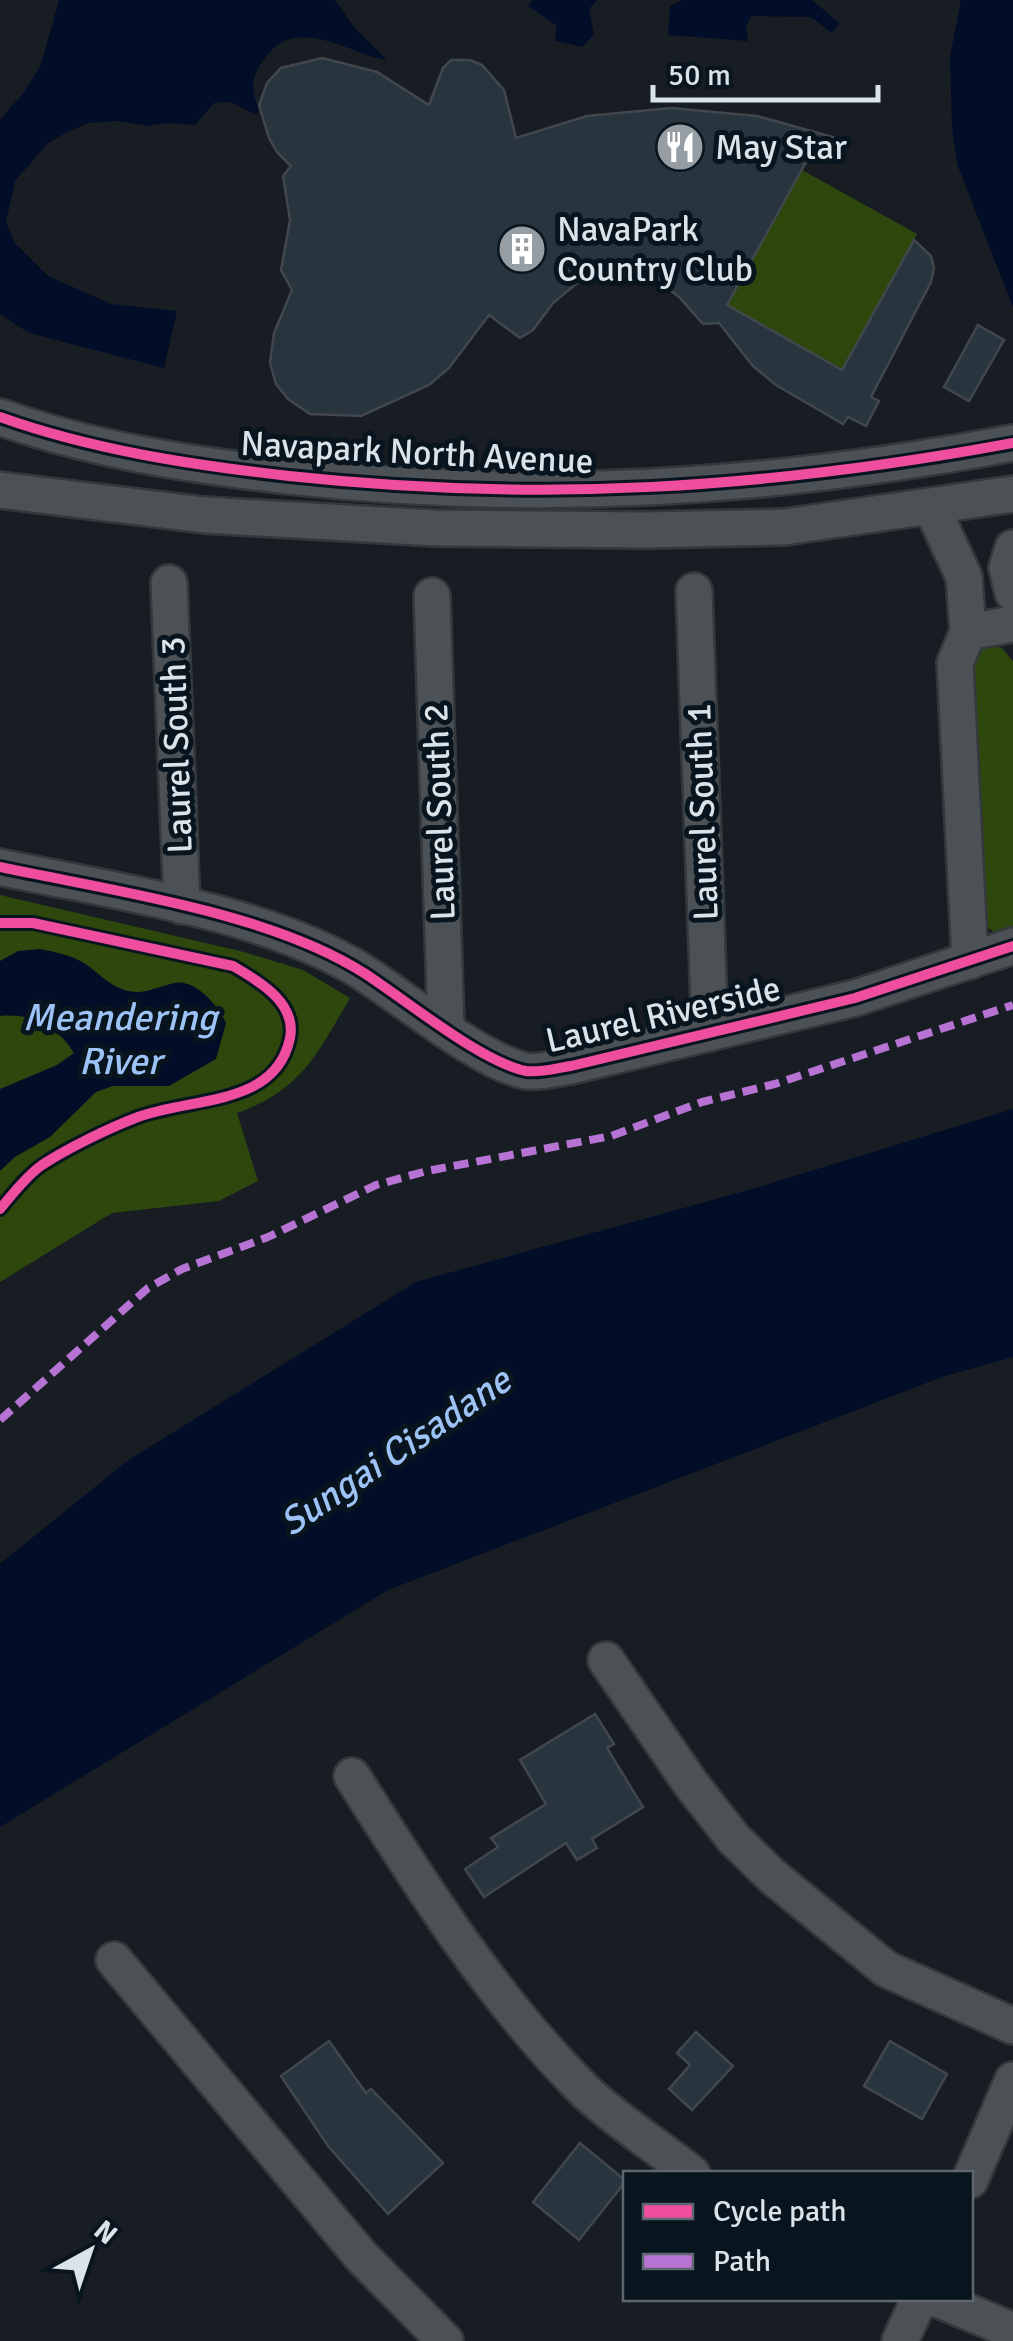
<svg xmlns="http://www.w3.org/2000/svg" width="1013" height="2341" viewBox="0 0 1013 2341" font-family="Signika,sans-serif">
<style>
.green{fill:#2d470d}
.water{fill:#020e28}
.building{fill:#28353f;stroke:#41474c;stroke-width:2.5}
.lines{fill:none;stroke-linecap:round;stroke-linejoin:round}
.minor-casing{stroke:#33383c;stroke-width:40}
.minor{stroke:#4c5156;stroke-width:35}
.quiet{stroke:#b673d3;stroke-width:8;stroke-dasharray:15 8;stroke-linecap:butt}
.cycleway-casing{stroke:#09151e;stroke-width:16}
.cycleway{stroke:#ef4d9e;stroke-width:10}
.labels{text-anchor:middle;stroke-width:10;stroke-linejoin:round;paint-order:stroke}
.poi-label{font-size:35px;fill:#dbe3ea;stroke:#09151e;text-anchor:start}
.street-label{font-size:35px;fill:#dbe3ea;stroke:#09151e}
.water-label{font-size:38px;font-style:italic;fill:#9dc2f5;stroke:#09151e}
</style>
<rect width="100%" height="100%" fill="#171d23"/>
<path class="green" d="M 802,170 L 917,234 L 842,370 L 727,305 Z
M 992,645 L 1002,648 L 1013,661 L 1013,930 L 999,935 L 988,928 L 983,915 L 973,660 L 981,649 Z
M 0,895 L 244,952 L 303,970 L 350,998 C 317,1054 302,1090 237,1113 L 258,1181 L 219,1201 L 112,1213 L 0,1282 Z"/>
<path class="water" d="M 59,0 L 335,0 L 354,27 L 387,60 C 343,52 293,10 260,65 C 250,81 252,93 259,109 L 257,115 L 230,102 L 214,103 L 195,125 L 167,123 L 147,126 L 118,121 L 89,123 L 67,132 L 47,144 L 15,181 L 6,222 L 14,242 L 48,276 L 111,304 L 177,311 L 164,368 L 29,333 L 0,314 L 0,120 L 24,92 L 41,65 Z
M 533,0 L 597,0 L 589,9 L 594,35 L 582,47 L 555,41 L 557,26 L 528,6 Z
M 682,0 L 812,0 L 839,23 L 832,33 L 811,17 L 751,16 L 746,28 L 748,41 L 668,35 L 670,6 Z
M 961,0 L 1013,0 L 1013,307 L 957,164 L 952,128 L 950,57 Z
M 40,949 C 56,952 70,955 84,963 C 98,972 107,984 122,989 C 143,997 154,987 175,983 C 196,979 218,1006 226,1023 L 216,1059 L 169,1086 L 113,1086 L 96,1092 L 50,1137 L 15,1157 L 0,1171 L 0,1089 L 57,1065 L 74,1053 C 58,1026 31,1013 0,1016 L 0,961 L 18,951 Z
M 1013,1109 L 1013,1357 L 942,1377 L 388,1590 L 0,1827 L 0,1564 L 127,1461 L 416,1282 L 752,1189 Z"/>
<path class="building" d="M 322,58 L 377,72 L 429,105 L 443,68 L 451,60 L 470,60 L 482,65 L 504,90 L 516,138 L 587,116 L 671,108 L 757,116 L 833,137 L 805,164 L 727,305 L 842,370 L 914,240 L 931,256 L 934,268 L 931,282 L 871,397 L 879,401 L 866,426 L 848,417 L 843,424 L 776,385 L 753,366 L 719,323 L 703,324 L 679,297 L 663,285 L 625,272 L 602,273 L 581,280 L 553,303 L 533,330 L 520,338 L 489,315 L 449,368 L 429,385 L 361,416 L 310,414 L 288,399 L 276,384 L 270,363 L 274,333 L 292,290 L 281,270 L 290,220 L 283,176 L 291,166 L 277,152 L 269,138 L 259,105 L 267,83 L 281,68 Z
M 978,325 L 1004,340 L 969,401 L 944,387 Z
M 595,1714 L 614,1744 L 607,1748 L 643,1807 L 592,1839 L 597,1848 L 577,1860 L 566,1843 L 484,1897 L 465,1869 L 498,1847 L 491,1838 L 546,1804 L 520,1760 Z
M 696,2032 L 733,2066 L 692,2110 L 669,2089 L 690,2065 L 677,2053 Z
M 329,2041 L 366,2093 L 371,2089 L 443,2163 L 388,2214 L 328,2146 L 281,2076 Z
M 890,2041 L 947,2074 L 922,2119 L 864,2086 Z
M 580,2143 L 626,2181 L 579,2240 L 533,2202 Z"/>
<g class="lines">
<g class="minor-casing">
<path id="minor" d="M 0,417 C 92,450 192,465 289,476 C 539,503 766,489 1013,443
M 0,490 L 204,515 L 435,528 L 646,530 L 784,527 L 1013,494
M 932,508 L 964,577 L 968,632 L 955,663 L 970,961
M 1013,548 L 1007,568 L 1013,593
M 169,583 L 182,906
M 694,591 L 710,1033
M 432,596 L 446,1027
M 968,632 L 1013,624
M 0,867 C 112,891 268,912 364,973 C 406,1000 481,1062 526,1071 C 540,1073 557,1068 571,1066 L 855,998 L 1013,946
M 606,1660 L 691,1784 L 734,1839 L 772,1876 L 886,1969 L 1013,2026
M 352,1776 C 421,1885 491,1997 583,2089 C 615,2120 656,2145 692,2174
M 114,1960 L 361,2256 L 445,2341
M 970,2180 L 1013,2080
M 935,2298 L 1013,2331
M 900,2341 L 920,2298"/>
</g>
<use href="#minor" class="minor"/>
<path class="quiet" d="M 0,1420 L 148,1288 L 182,1269 L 268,1237 L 376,1185 L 427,1171 L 611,1136 L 702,1102 L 775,1084 L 1013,1005"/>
<g class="cycleway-casing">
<path id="cycleway" d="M 0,417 C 92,450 192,465 289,476 C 539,503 766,489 1013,443
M 0,867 C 112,891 268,912 364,973 C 406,1000 481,1062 526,1071 C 540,1073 557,1068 571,1066 L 855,998 L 1013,946
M 0,923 L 33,923 L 233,966 C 259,981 297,1003 290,1038 C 276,1107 191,1097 138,1117 C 109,1128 68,1148 42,1165 C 26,1176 12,1195 0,1209"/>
</g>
<use href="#cycleway" class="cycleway"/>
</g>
<defs>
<g id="restaurant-disc" transform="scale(2.5)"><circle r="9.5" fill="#969ea4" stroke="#09151e"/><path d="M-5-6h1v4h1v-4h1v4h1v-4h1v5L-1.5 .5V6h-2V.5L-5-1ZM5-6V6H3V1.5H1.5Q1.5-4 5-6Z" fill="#fff"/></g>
<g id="building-disc" transform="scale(2.5)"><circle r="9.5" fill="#969ea4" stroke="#09151e"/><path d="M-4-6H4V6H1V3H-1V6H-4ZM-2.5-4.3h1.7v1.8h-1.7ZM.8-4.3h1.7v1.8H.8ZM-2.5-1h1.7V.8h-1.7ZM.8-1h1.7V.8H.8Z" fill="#fff"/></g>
</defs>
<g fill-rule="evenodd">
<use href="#restaurant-disc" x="680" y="147"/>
<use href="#building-disc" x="522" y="249"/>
</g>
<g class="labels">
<g class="poi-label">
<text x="715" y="159">May Star</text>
<text x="557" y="241">NavaPark<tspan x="557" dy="40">Country Club</tspan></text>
</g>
<g class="street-label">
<text transform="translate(417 452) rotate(3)" y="12">Navapark North Avenue</text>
<text transform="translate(176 745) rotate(-92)" y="12">Laurel South 3</text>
<text transform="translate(439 812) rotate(-92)" y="12">Laurel South 2</text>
<text transform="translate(702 812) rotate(-92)" y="12">Laurel South 1</text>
<text transform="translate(663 1014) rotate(-13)" y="12">Laurel Riverside</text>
</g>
<g class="water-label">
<text x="120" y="1030">Meandering<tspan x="120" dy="44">River</tspan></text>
<text transform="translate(395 1451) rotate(-34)" y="13">Sungai Cisadane</text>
</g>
</g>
<rect x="623" y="2171" width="350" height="130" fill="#09151e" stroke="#5d6770" stroke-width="2.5"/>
<rect x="643" y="2204" width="50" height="15" fill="#ef4d9e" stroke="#5d6770" stroke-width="2.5"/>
<text x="713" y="2221" font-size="30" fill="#dbe3ea">Cycle path</text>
<rect x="643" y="2254" width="50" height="15" fill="#b673d3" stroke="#5d6770" stroke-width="2.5"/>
<text x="713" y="2271" font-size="30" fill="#dbe3ea">Path</text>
<g transform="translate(90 2251) rotate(40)" stroke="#09151e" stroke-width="8" paint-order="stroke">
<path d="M0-8L18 38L0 25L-18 38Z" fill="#dbe3ea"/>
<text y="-15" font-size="28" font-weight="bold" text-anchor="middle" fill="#dbe3ea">N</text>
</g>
<path d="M653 85v15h225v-15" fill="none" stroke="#dbe3ea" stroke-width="5"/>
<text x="668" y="85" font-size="30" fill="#dbe3ea" stroke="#09151e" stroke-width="8" paint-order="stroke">50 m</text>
</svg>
